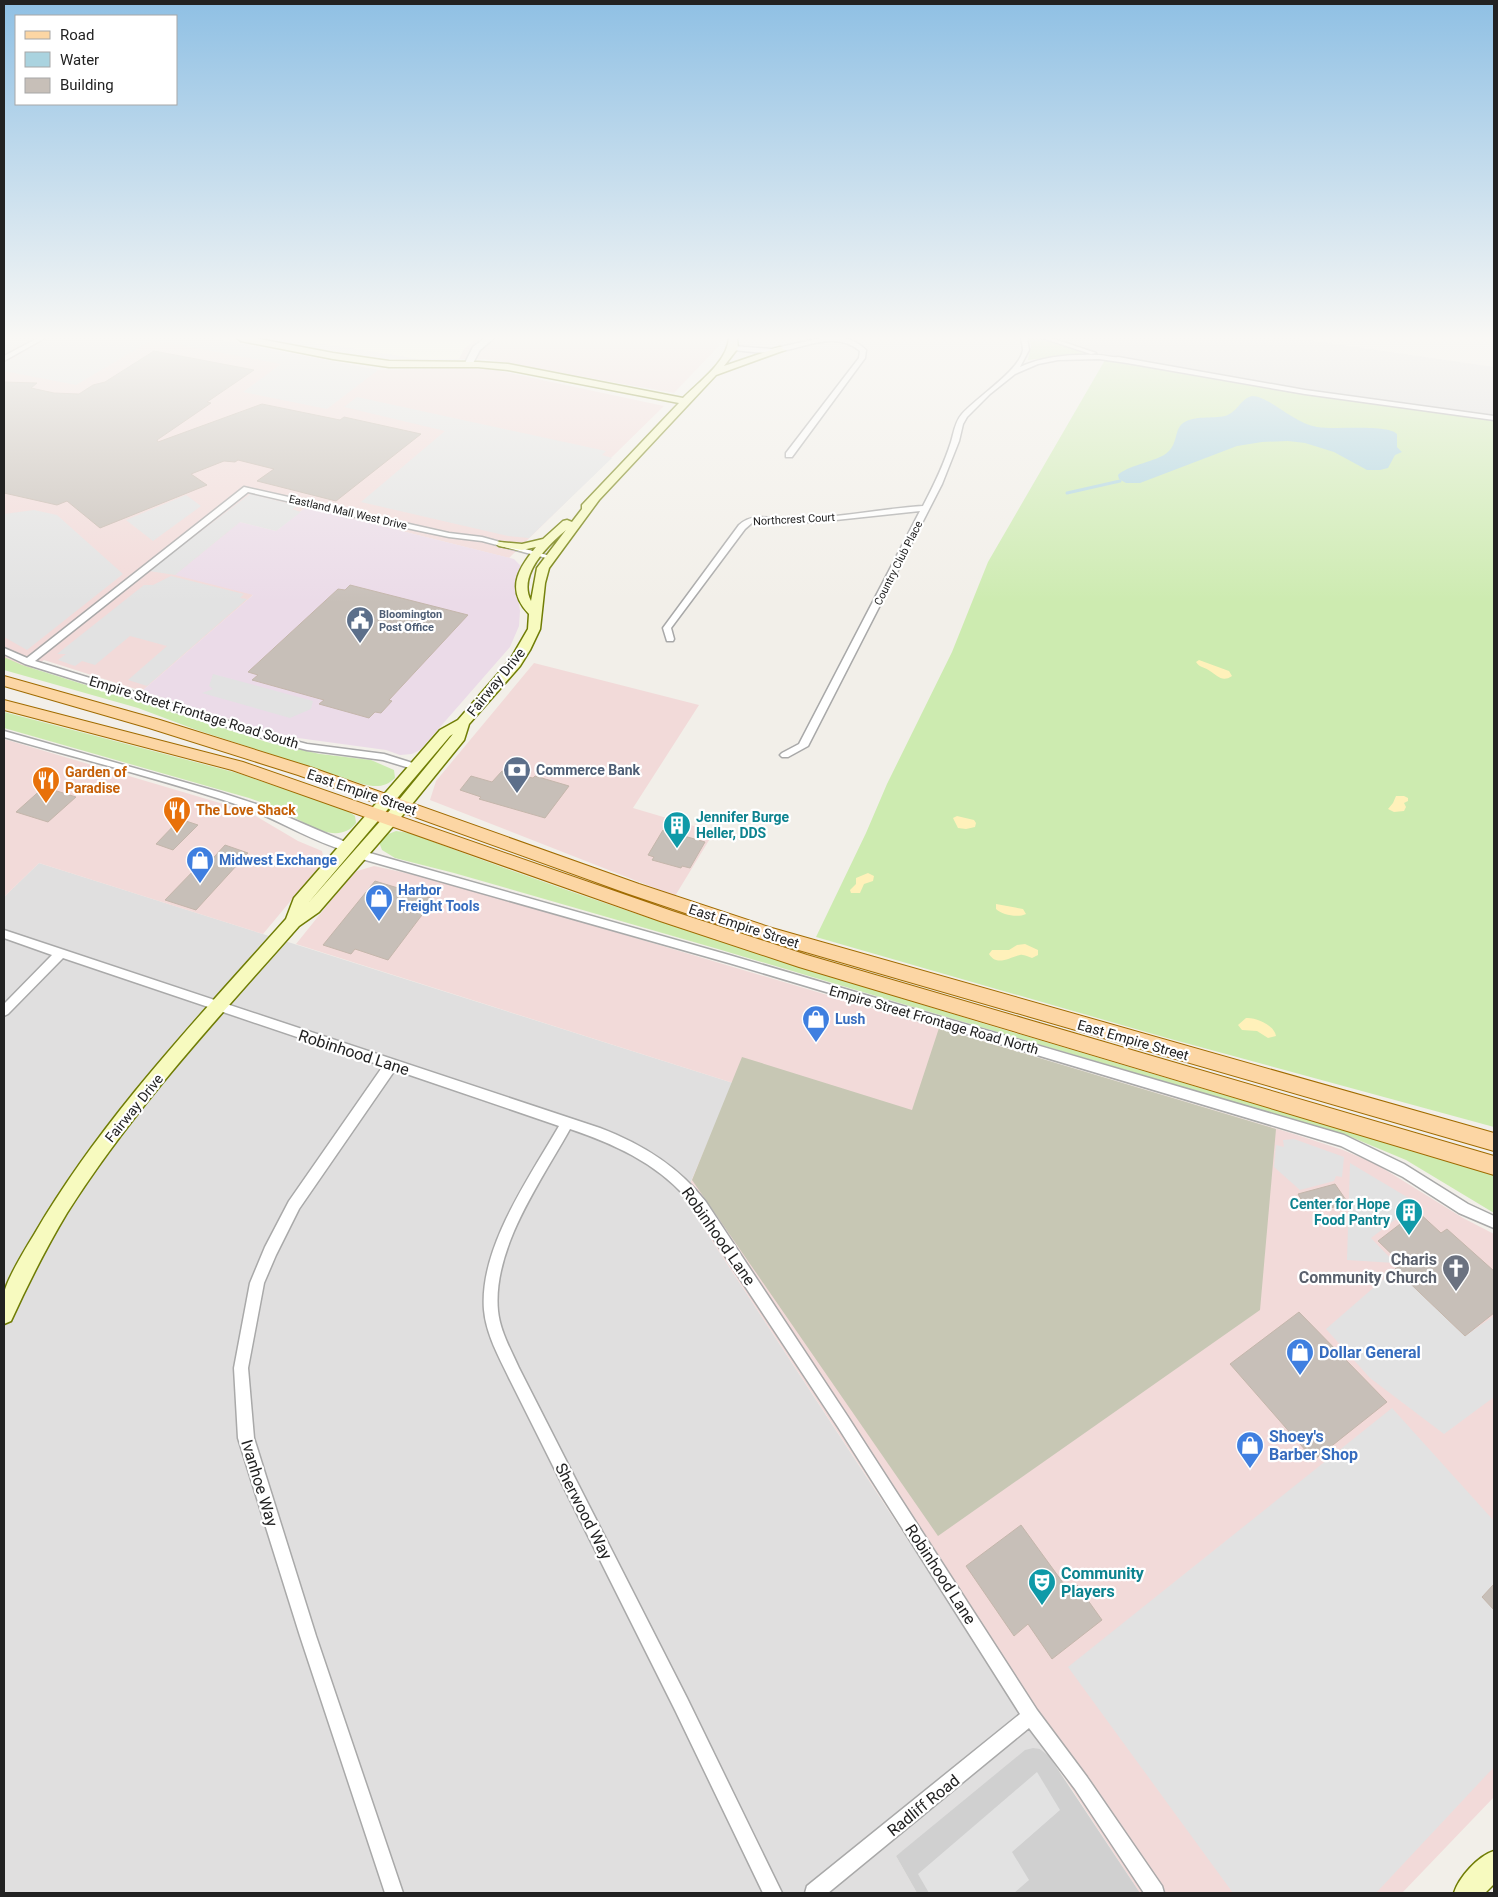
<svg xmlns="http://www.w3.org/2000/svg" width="1498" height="1897" viewBox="0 0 1498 1897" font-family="Roboto,sans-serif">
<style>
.residential{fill:#e0dfdf}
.commercial{fill:#f2dad9}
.industrial{fill:#ebdbe8}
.education{fill:#ffffe5}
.religious{fill:#d0d0d0}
.construction{fill:#c7c7b4}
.grass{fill:#cdebb0}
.sand{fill:#fff1ba}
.parking{fill:#e2e2e2}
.water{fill:#aad3df}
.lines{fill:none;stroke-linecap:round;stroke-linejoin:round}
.stream{stroke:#aad3df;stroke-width:3}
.building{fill:#c7bfb8;stroke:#c4b6ab}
.minor-casing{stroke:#a9a9a9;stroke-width:3}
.tertiary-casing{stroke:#a9a9a9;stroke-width:3}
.secondary-casing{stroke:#707d05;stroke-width:3}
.primary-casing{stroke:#a06b00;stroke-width:2}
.minor{fill:#fff;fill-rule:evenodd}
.tertiary{fill:#fff;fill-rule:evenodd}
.secondary{fill:#f7fabf;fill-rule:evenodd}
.primary{fill:#fcd6a4;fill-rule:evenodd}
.labels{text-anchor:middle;stroke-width:4.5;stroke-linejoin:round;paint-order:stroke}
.far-street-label{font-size:11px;fill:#222;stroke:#fff}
.far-service-label{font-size:11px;font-weight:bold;fill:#4e5e75;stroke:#fff;text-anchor:start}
.street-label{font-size:14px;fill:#222;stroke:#fff}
.service-label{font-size:14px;font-weight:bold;fill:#4e5e75;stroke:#fff;text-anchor:start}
.food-label{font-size:14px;font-weight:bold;fill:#c56008;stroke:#fff;text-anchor:start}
.culture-label{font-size:14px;font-weight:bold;fill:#0d838f;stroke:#fff;text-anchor:start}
.shop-label{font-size:14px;font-weight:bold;fill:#366cbe;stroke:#fff;text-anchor:start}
.near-street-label{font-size:16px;fill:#222;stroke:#fff}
.near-worship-label{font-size:16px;font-weight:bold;fill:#5b616d;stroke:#fff;text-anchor:end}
.near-shop-label{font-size:16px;font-weight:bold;fill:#366cbe;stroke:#fff;text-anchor:start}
.near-culture-label{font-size:16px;font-weight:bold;fill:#0d838f;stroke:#fff;text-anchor:start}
</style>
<rect width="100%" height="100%" fill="#f2efe9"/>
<path class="residential" d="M 1051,338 L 1294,338 L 1494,367 L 1494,420 L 1334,399 L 1105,360 L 1108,355 Z
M 39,863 L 733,1083 L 684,1198 L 1049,1756 L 1040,1749 L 896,1856 L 917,1893 L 4,1893 L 4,897 Z"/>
<path class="commercial" d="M 4,338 L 208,338 L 378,370 L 459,368 L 490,369 L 664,406 L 509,558 L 306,507 L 276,531 L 240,522 L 253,595 L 142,691 L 44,660 L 28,672 L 4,665 Z
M 477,338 L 721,338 L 721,340 L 718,347 L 674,393 L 485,359 L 459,359 L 464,349 Z
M 534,663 L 699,705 L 633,808 L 714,832 L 675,896 L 430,800 L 436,781 Z
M 4,739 L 247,811 L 298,841 L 322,851 L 324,861 L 263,934 L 39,863 L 4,897 Z
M 374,866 L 451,883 L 1294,1134 L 1343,1150 L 1376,1164 L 1463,1218 L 1494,1234 L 1494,1797 L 1402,1893 L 1140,1893 L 684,1198 L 733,1083 L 296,944 L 354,872 Z"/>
<path class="industrial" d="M 306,507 L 514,559 L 521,566 L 516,585 L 520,611 L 519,626 L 510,647 L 420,750 L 412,754 L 400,755 L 386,750 L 298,738 L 268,731 L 142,691 L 253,595 L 175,575 L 240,522 L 276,531 Z"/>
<path class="education" d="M 288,338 L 477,338 L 464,349 L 459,359 L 419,359 Z"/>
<path class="religious" d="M 1033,1748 L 1040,1749 L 1049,1756 L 1140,1893 L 917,1893 L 896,1856 L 1025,1750 Z"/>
<path class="construction" d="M 939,1028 L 1276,1129 L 1260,1310 L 938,1536 L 692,1180 L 742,1057 L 912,1110 Z"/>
<path class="grass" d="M 1028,338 L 1038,338 L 1081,352 L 1083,354 L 1028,360 L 1031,345 Z
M 1105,360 L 1334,399 L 1494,420 L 1494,1127 L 1167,1038 L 816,937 L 866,833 L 887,784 L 952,652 L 988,562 Z
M 4,657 L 22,665 L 270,743 L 320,754 L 371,760 L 394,770 L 395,778 C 385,788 375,787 362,784 L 194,729 L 138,708 L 4,670 Z
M 4,712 L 237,773 L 345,809 L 355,816 L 356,823 C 337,848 302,820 282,811 C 271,806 260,802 249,798 L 4,728 Z
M 396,831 L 410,833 C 565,892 723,943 881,992 C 1085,1055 1290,1114 1494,1174 L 1494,1213 L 1406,1160 L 1351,1137 L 718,949 L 454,873 L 395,858 L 382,850 L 379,842 L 386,835 Z"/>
<path class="sand" d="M 1199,660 L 1229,671 L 1232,676 C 1222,683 1217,675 1210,671 C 1205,667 1200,668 1196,662 Z
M 1396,796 L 1404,796 L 1408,798 L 1408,801 L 1404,803 L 1406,807 L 1404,811 L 1394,812 L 1388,809 L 1393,803 Z
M 957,816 L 974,820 L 976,823 L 975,827 L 966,829 L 958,828 L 953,818 Z
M 868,873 L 874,876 L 873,881 L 864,884 L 860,893 L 851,893 L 850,890 L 856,884 L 856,878 Z
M 996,904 L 1023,909 L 1026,914 C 1018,918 1002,915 996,909 Z
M 1025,944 L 1038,950 L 1038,955 L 1032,958 C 1028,957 1024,954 1020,955 C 1010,957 997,967 989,954 L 992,950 L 1009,950 L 1017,945 Z
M 1246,1018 C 1256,1017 1274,1025 1276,1036 L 1268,1038 L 1257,1031 L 1242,1030 L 1238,1025 Z"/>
<path class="parking" d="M 4,338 L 35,338 L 4,353 Z
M 49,338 L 208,338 L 378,370 L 327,409 L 243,392 L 281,364 L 152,340 L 76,385 L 4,371 L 4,361 L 10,360 Z
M 357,397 L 606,451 L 602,455 L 612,458 L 529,538 L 508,536 L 361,502 L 445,431 L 344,407 Z
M 250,494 L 299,506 L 292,509 L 301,512 L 276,531 L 240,522 L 175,575 L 149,571 Z
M 186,495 L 201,506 L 153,541 L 126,520 Z
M 34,510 L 57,515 L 123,574 L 27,650 L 4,637 L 4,514 Z
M 171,576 L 244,594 L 240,598 L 247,599 L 147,686 L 128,680 L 167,646 L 130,636 L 95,665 L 82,661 L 75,666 L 58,660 L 66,654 L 57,654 L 144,585 L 153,585 Z
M 213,674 L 313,701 L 311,709 L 290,718 L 202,693 L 213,689 L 209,686 Z
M 1294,1139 L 1344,1157 L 1342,1177 L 1336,1176 L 1334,1181 L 1300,1190 L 1274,1167 L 1276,1145 L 1284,1147 L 1283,1140 Z
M 1350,1163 L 1417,1203 L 1371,1238 L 1395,1263 L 1347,1260 Z
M 1395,1269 L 1465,1336 L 1494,1316 L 1494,1397 L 1444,1434 L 1370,1378 L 1326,1329 Z
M 1392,1408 L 1494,1521 L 1494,1767 L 1376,1893 L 1233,1893 L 1068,1667 Z
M 1037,1772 L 1060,1810 L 1012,1852 L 1029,1880 L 1014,1893 L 929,1893 L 918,1874 Z"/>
<path class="water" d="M 1252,396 C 1269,396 1293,423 1317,427 C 1335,430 1387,424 1397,434 L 1397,447 L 1402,452 L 1395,455 L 1388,468 L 1380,470 L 1367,470 L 1334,452 L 1305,443 L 1288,441 L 1262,442 L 1237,446 L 1140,483 L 1126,483 L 1119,479 L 1118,475 C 1127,466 1152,462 1164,455 C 1179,446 1173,431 1183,423 C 1195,415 1212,419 1225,416 C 1238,412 1240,399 1252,396 Z"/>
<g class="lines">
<path class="stream" d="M 1067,493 L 1120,481"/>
</g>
<path class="building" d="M 154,351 L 254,370 L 207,402 L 211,403 L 157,440 L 158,442 L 262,404 L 340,420 L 344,417 L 421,434 L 336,501 L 257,481 L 274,469 L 238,460 L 235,462 L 224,461 L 191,474 L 207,485 L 100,528 L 67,501 L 57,505 L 4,493 L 4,382 L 37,383 L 31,388 L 54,393 L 79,394 L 93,385 L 105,382 Z
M 350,585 L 468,615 L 389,700 L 392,701 L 381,713 L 375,712 L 369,718 L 319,704 L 324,700 L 252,680 L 258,675 L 248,672 L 338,589 L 345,590 Z
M 502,771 L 522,776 L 533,778 L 535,776 L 569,786 L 545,818 L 479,799 L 481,797 L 460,790 L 471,776 L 492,782 Z
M 44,787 L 76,797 L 48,822 L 16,812 Z
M 180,819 L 198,825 L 173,850 L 156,844 Z
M 663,830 L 705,842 L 690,868 L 682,866 L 681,868 L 652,860 L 654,857 L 648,855 Z
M 225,845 L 248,853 L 196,910 L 165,900 L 199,865 L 205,867 Z
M 375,881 L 434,899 L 388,960 L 355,949 L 351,954 L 323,945 Z
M 1335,1184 L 1348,1203 L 1320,1211 L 1315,1203 L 1305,1206 L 1298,1194 Z
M 1417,1211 L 1441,1233 L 1447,1229 L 1494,1271 L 1494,1313 L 1465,1336 L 1395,1269 L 1402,1264 L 1378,1241 Z
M 1299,1312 L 1387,1402 L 1314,1460 L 1230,1364 Z
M 1021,1525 L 1069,1591 L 1077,1585 L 1102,1620 L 1052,1659 L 1028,1624 L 1014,1636 L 966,1566 Z
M 1494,1584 L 1494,1610 L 1482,1597 Z"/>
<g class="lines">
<g class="minor-casing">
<path id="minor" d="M 38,338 L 45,338 L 4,361 L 4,356 Z
M 821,338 C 839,337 853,337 866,350 L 865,358 L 792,457 L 786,457 L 786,453 L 859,358 L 860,351 C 835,330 805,348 776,352 C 762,354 747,351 733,350 L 730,348 L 733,346 L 771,349 Z
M 1021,338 L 1027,338 L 1029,350 L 1020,367 C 1044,356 1072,354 1098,355 C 1105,355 1111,358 1118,357 L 1305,390 L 1494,416 L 1494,420 L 1305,394 L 1127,363 L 1099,359 L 1058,360 L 1038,364 L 1015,374 L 990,394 L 967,417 L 963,424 L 959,441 L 942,484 L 808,746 L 788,757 L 782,757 L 780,755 L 782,753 L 799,744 L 920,511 L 817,522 L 753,522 L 745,529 L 671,628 L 674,639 L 673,641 L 667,641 L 663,628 L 739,525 C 752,513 768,518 783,519 C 830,520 876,509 923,506 C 934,485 944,464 951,442 C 954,432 955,422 962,414 C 977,397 1020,370 1023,350 C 1023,346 1021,341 1021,338 Z
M 1042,338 L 1051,338 L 1096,353 L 1091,354 Z
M 244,487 L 449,533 L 482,537 L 554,557 L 550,559 L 482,541 L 449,537 L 364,519 L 248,492 L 35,661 L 280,737 L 307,744 L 384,754 L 419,765 L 421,767 L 419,769 L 416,770 L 383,760 L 307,750 L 275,742 L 25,664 L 4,654 L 4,648 L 27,658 Z
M 4,731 L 219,792 L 262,806 L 350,844 L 351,847 L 346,851 C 309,840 277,819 241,806 C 163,779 83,760 4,737 Z
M 359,850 L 729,955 L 1344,1135 L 1404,1164 L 1468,1204 L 1494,1216 L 1494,1228 L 1459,1213 L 1403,1177 L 1341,1146 L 729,963 L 355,857 L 354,854 L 355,851 Z
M 4,930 L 600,1128 C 642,1144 678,1166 706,1202 L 848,1417 L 1037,1710 L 1087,1777 L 1162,1886 L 1164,1893 L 1144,1893 L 1075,1789 L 1029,1728 L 828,1893 L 805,1893 L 807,1886 L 1020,1714 L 838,1427 L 686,1197 C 654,1162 614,1144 570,1129 C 541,1181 492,1249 498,1311 C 500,1331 511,1350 519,1368 L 687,1698 L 782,1893 L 763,1893 L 675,1710 L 509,1378 C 499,1357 486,1334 484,1310 C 479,1248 529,1178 559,1126 L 395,1070 L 299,1209 L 276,1255 L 264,1283 L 248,1368 L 254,1438 L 316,1636 L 403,1893 L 385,1893 L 300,1636 L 238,1438 L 234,1368 L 250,1283 L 265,1247 L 289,1201 L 383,1066 L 63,958 L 8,1014 L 4,1016 L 4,1004 L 52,955 L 4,938 Z"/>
</g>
<g class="tertiary-casing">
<path id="tertiary" d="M 485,338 L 494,338 L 480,350 L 472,365 L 466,365 L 465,363 L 473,347 Z"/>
</g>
<g class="secondary-casing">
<path id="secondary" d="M 237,338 L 254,338 L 333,353 L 389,361 L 478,362 L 508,364 L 683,398 C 700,381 727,362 729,338 L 737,338 L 738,348 L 724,366 L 777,348 L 780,347 L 785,350 L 716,375 L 599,500 L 549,568 L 545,583 L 540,629 L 530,650 L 520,666 L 469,724 L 464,740 L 408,809 L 319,912 L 299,926 C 218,1018 133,1109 67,1213 C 46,1248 28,1284 11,1321 L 4,1324 C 3,1315 2,1303 4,1294 C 6,1280 27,1246 35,1233 C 103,1117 197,1019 286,919 L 294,898 L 440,730 L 458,720 L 510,660 L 528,629 L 529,614 C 506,590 517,570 536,547 L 522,550 L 499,546 L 497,544 L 499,542 L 522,544 L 543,539 L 563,521 L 567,520 L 572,522 L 582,509 L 582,505 L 679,403 L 508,370 L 478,367 L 389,367 L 333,359 L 241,341 ZM 566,530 L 537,568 L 531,601 C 517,575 548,545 566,530 ZM 453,734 L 398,801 L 309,902 L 450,736 Z
M 1494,1851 L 1494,1884 L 1485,1893 L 1454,1893 C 1459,1877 1478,1856 1494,1851 Z"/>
</g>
<g class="primary-casing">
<path id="primary" d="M 4,676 L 160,720 L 310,767 L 639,884 L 772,928 L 1494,1133 L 1494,1151 L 771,942 L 626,893 L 298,775 L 149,728 L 4,686 Z
M 4,700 L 243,762 L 672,911 L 807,955 L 1494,1156 L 1494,1175 L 799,967 L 660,921 L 232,770 L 4,710 Z"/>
</g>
<use href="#minor" class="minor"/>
<use href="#tertiary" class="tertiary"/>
<use href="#secondary" class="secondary"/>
<use href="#primary" class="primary"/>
</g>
<linearGradient id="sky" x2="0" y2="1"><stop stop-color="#8fc0e4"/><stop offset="0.56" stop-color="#f9f8f5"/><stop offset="1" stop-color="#f9f8f5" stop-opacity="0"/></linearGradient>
<rect width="1498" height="603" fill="url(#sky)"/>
<defs>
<g id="civic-pin" transform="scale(1.4375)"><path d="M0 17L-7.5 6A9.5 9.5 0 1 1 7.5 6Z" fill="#5c6f8a" stroke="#fff"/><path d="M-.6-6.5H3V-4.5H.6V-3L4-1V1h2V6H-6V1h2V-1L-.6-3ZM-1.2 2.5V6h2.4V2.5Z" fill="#fff"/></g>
<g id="bank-pin" transform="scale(1.4375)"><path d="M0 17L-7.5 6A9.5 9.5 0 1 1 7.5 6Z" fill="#5c6f8a" stroke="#fff"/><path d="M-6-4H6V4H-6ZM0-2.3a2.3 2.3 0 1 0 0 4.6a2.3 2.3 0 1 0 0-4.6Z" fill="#fff"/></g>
<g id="restaurant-pin" transform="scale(1.4375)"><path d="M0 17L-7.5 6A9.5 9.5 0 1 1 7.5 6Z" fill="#e8710a" stroke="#fff"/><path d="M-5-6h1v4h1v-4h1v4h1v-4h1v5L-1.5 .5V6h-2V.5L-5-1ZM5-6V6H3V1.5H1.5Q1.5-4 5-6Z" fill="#fff"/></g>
<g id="building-pin" transform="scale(1.4375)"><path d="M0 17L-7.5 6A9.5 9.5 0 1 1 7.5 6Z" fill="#0f9aa8" stroke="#fff"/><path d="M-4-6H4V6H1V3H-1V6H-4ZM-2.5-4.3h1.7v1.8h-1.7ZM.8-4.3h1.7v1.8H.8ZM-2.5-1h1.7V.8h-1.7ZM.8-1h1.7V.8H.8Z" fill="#fff"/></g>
<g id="shop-pin" transform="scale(1.4375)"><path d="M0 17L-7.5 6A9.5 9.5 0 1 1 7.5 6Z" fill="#3f7fe0" stroke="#fff"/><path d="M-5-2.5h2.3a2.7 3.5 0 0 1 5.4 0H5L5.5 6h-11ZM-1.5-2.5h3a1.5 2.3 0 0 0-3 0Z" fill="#fff"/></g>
<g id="church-pin" transform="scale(1.4375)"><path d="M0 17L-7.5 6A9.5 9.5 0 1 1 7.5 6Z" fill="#6b7280" stroke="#fff"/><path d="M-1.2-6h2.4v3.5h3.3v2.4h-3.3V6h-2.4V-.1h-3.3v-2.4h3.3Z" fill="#fff"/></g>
<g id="theatre-pin" transform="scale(1.4375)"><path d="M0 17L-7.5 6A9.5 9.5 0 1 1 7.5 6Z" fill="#0f9aa8" stroke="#fff"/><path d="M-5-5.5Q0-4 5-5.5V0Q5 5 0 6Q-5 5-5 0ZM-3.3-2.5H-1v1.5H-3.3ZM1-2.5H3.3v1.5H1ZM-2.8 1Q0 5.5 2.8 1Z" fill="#fff"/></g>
</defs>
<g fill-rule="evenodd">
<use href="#civic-pin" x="360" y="620"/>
<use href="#bank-pin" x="517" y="770"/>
<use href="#restaurant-pin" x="46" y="780"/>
<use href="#restaurant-pin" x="177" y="810"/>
<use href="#building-pin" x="677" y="825"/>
<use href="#shop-pin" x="200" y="860"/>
<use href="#shop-pin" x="379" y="898"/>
<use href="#shop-pin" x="816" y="1019"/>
<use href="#building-pin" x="1409" y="1212"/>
<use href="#church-pin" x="1456" y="1268"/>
<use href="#shop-pin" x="1300" y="1352"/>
<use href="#shop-pin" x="1250" y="1445"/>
<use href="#theatre-pin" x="1042" y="1582"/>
</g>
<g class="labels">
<g class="far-street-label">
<text transform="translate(348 512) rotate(13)" y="4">Eastland Mall West Drive</text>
<text transform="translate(794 519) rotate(-3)" y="4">Northcrest Court</text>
<text transform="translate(898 563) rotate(-63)" y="4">Country Club Place</text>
</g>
<g class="far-service-label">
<text x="379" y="618">Bloomington<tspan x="379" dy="13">Post Office</tspan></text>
</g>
<g class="street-label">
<text transform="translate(496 682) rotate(-51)" y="5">Fairway Drive</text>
<text transform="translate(194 712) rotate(17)" y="5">Empire Street Frontage Road South</text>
<text transform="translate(362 792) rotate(19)" y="5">East Empire Street</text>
<text transform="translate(744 926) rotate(18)" y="5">East Empire Street</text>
<text transform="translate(934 1020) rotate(16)" y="5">Empire Street Frontage Road North</text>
<text transform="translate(1133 1040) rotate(16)" y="5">East Empire Street</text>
<text transform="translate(134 1108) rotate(-51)" y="5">Fairway Drive</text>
</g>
<g class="service-label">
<text x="536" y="775">Commerce Bank</text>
</g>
<g class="food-label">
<text x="65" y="777">Garden of<tspan x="65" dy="16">Paradise</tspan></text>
<text x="196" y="815">The Love Shack</text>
</g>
<g class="culture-label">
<text x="696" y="822">Jennifer Burge<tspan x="696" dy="16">Heller, DDS</tspan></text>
<text x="1390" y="1209" text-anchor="end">Center for Hope<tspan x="1390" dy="16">Food Pantry</tspan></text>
</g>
<g class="shop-label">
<text x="219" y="865">Midwest Exchange</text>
<text x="398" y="895">Harbor<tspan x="398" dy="16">Freight Tools</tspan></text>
<text x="835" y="1024">Lush</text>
</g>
<g class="near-street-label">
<text transform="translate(354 1052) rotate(18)" y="6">Robinhood Lane</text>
<text transform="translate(719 1236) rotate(55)" y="6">Robinhood Lane</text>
<text transform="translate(260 1483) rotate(73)" y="6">Ivanhoe Way</text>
<text transform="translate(584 1511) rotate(63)" y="6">Sherwood Way</text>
<text transform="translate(941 1574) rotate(57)" y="6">Robinhood Lane</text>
<text transform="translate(923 1805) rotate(-39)" y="6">Radliff Road</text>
</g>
<g class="near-worship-label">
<text x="1437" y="1265">Charis<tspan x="1437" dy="18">Community Church</tspan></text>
</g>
<g class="near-shop-label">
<text x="1319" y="1358">Dollar General</text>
<text x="1269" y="1442">Shoey's<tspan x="1269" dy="18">Barber Shop</tspan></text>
</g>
<g class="near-culture-label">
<text x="1061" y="1579">Community<tspan x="1061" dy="18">Players</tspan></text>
</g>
</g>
<rect width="1498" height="1897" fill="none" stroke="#222222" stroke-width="10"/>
<rect x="15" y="15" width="162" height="90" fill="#ffffff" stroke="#a7a7a7"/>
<rect x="25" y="31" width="25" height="8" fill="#fcd6a4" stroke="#a7a7a7"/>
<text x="60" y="40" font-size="15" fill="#222222">Road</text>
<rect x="25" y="52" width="25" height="15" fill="#aad3df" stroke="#a7a7a7"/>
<text x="60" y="65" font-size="15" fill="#222222">Water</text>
<rect x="25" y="78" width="25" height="15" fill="#c7bfb8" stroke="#a7a7a7"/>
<text x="60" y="90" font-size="15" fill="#222222">Building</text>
</svg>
